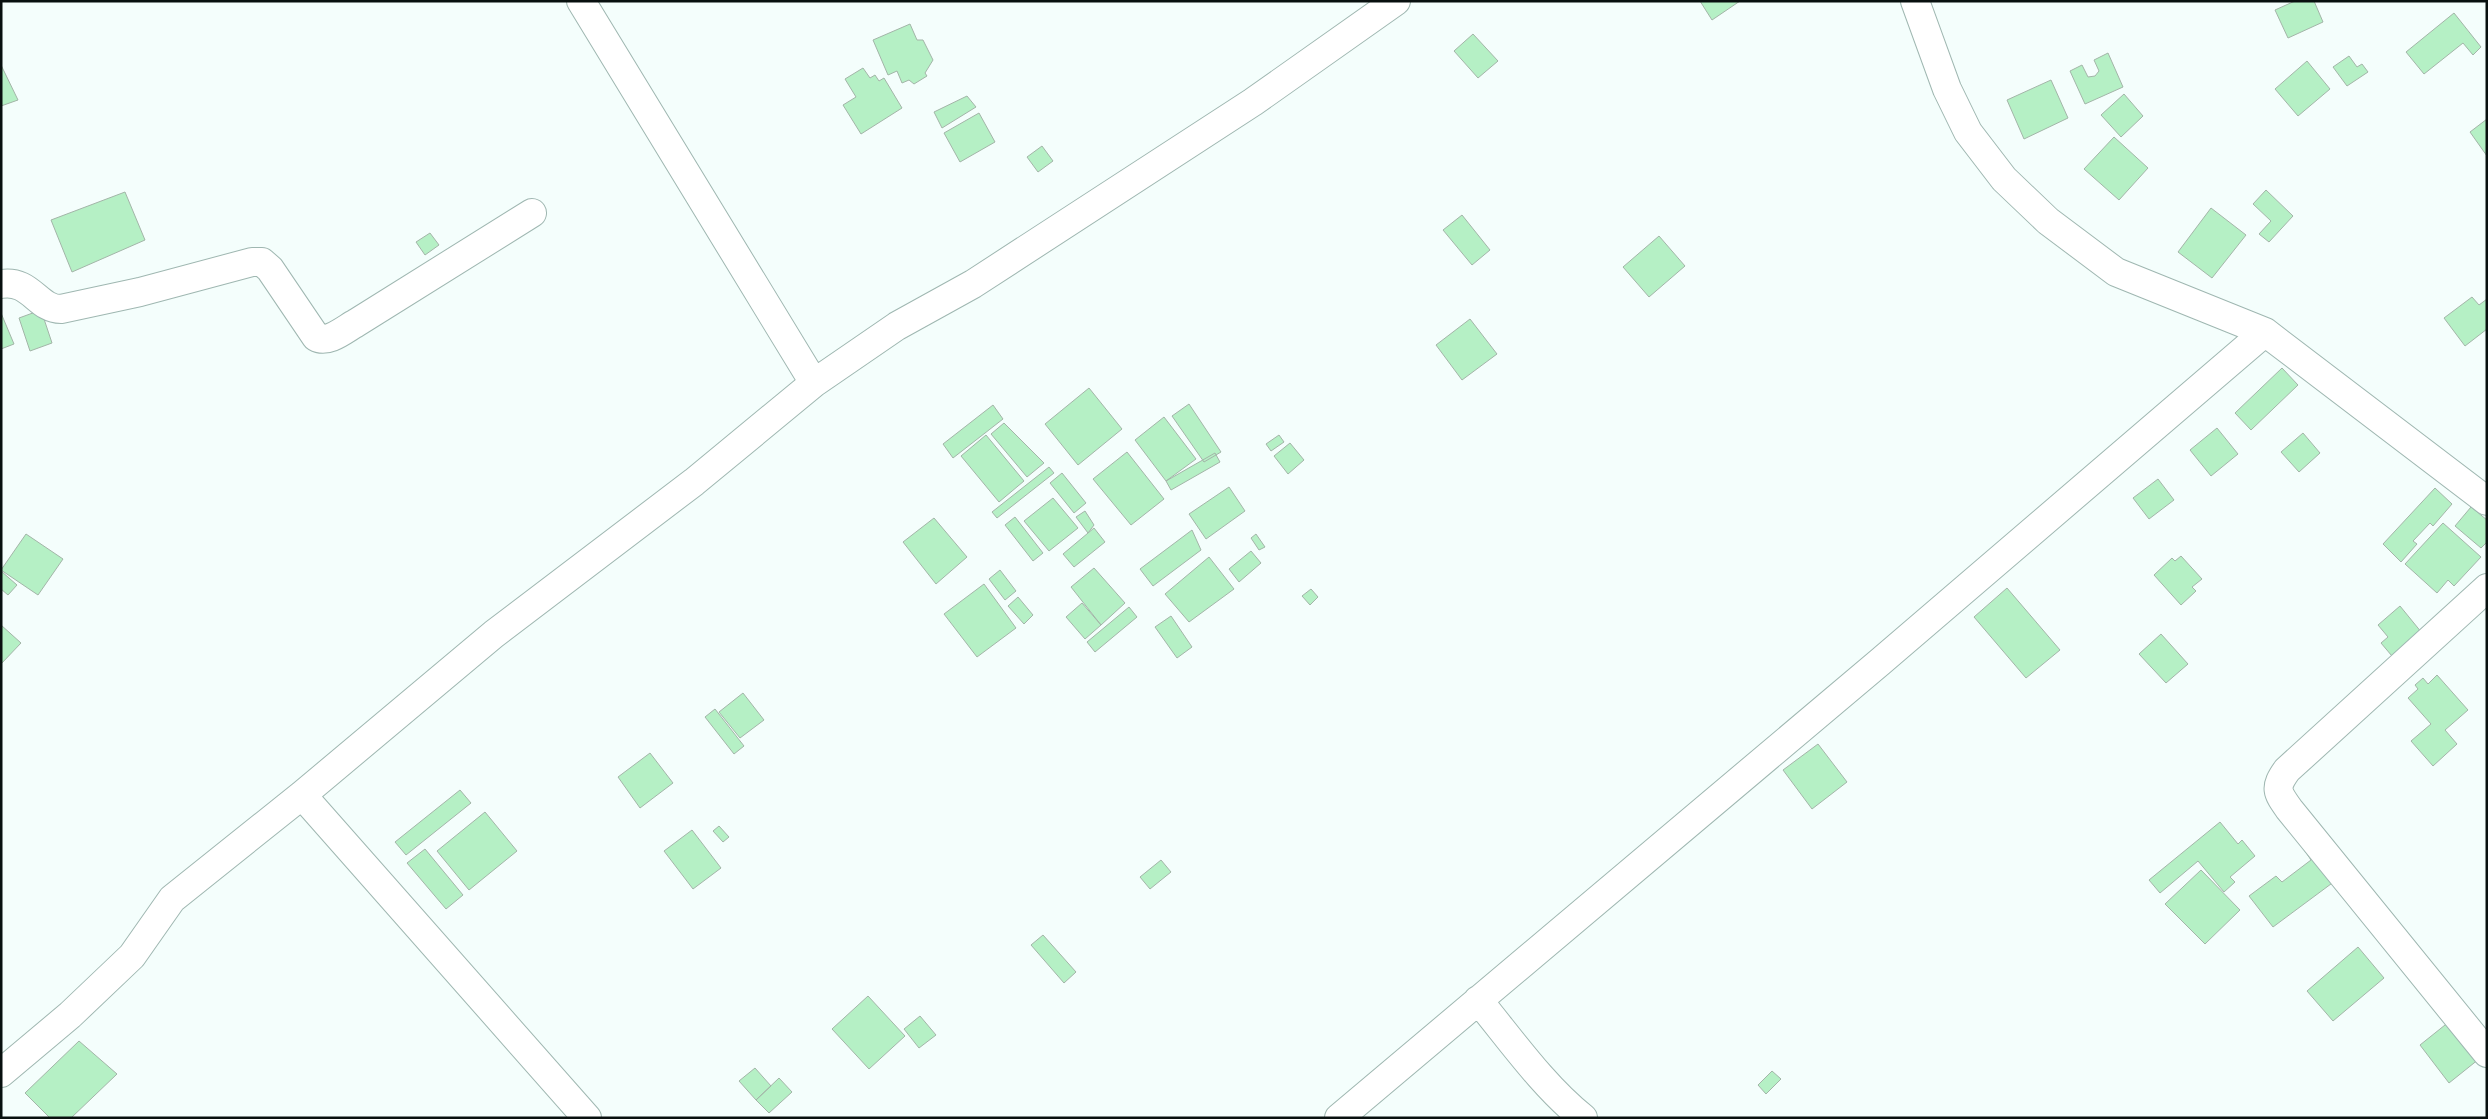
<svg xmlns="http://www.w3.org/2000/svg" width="2488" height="1119" viewBox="0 0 2488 1119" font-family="Literata,serif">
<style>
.building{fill:#b5f0c5;stroke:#a3b5a8}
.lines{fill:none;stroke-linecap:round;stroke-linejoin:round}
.minor-casing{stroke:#9fb7b1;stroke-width:30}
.minor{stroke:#fff;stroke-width:28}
</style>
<rect width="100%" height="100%" fill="#f4fefc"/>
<path class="building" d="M 1700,1 L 1740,1 L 1712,20 Z
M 2295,1 L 2314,1 L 2323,22 L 2288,38 L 2275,10 Z
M 2454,13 L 2481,47 L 2473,55 L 2463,43 L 2424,74 L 2406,52 Z
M 910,24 L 917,40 L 923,40 L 933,60 L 925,73 L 927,76 L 914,84 L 909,80 L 902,83 L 897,71 L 888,75 L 873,40 Z
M 1473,34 L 1498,61 L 1478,78 L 1454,51 Z
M 2108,53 L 2123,87 L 2085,104 L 2070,71 L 2082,65 L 2088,77 L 2095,76 L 2099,71 L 2094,60 Z
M 2349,56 L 2357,67 L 2362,64 L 2368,72 L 2347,86 L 2333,67 Z
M 2307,61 L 2330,89 L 2298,116 L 2275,89 Z
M 1,65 L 18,100 L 1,106 Z
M 863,68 L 870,78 L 875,75 L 879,81 L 884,78 L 902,108 L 861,134 L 843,105 L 856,97 L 845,79 Z
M 2051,80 L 2068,118 L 2024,139 L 2007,100 Z
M 2124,94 L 2143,116 L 2121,137 L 2101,115 Z
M 967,96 L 976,107 L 942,128 L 934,112 Z
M 979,113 L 995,142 L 960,162 L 944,133 Z
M 2487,119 L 2487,156 L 2470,132 Z
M 2114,137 L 2148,168 L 2119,200 L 2084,169 Z
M 1042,146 L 1053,161 L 1038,172 L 1027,157 Z
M 2266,190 L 2293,216 L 2269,242 L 2259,234 L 2271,221 L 2253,204 Z
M 125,192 L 145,240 L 72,272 L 51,220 Z
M 2211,208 L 2246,235 L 2212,278 L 2178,252 Z
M 1462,215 L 1490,250 L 1472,265 L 1443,230 Z
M 430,233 L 439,245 L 425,255 L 416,242 Z
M 1659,236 L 1685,266 L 1649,297 L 1623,267 Z
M 2472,297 L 2479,305 L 2487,299 L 2487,329 L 2465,346 L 2444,318 Z
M 41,310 L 52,343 L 30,351 L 19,318 Z
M 1,313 L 14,344 L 1,349 Z
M 1470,319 L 1497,354 L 1462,380 L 1436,345 Z
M 2282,368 L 2298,385 L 2251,430 L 2235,413 Z
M 1089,388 L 1122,429 L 1078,465 L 1045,424 Z
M 1189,404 L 1221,452 L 1204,462 L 1172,416 Z
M 993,405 L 1003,419 L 953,458 L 943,444 Z
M 1164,417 L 1196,459 L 1166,481 L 1135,440 Z
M 1004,423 L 1044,463 L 1027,477 L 991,434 Z
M 2217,428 L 2238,454 L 2211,476 L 2190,450 Z
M 2303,433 L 2320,453 L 2299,472 L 2281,452 Z
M 986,435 L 1024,481 L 999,502 L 961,456 Z
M 1279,435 L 1284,442 L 1271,451 L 1266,444 Z
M 1290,443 L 1304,460 L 1288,474 L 1274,456 Z
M 1127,452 L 1164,499 L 1131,525 L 1093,479 Z
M 1215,453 L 1220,462 L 1171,490 L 1166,481 Z
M 1049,467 L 1054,473 L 997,518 L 992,512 Z
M 1062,473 L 1086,503 L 1074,513 L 1050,483 Z
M 2158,479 L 2174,500 L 2149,519 L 2133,498 Z
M 1229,487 L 1245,511 L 1206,539 L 1189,514 Z
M 2435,488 L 2452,504 L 2433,526 L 2430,523 L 2413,541 L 2417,544 L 2401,562 L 2383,544 Z
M 1053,498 L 1078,528 L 1049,551 L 1024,521 Z
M 2471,507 L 2487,520 L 2487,542 L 2481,548 L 2455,526 Z
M 1085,511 L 1094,525 L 1088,533 L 1076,517 Z
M 1015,517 L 1043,553 L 1033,561 L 1005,525 Z
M 934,518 L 967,557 L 936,584 L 903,542 Z
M 2443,523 L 2481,557 L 2454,586 L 2448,580 L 2437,593 L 2405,564 Z
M 1094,528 L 1105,542 L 1074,567 L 1063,554 Z
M 1192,530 L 1201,550 L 1153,586 L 1140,569 Z
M 26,534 L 63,559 L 38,595 L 1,570 Z
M 1256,534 L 1265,547 L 1259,550 L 1251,538 Z
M 1251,551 L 1261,563 L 1239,582 L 1229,569 Z
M 2181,556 L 2202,579 L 2192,587 L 2196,591 L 2181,605 L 2154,575 L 2172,558 L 2175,561 Z
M 1209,557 L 1234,589 L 1189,622 L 1165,594 Z
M 1094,568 L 1125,603 L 1101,625 L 1071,587 Z
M 1000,570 L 1016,591 L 1005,600 L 989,579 Z
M 1,571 L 17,585 L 8,595 L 1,589 Z
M 984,584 L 1016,628 L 977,657 L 944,614 Z
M 2007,588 L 2060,650 L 2026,678 L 1974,617 Z
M 1311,589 L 1318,597 L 1310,605 L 1302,596 Z
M 1018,597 L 1033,615 L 1024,624 L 1008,606 Z
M 1082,603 L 1101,625 L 1085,639 L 1066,617 Z
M 2400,606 L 2422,633 L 2397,662 L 2381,643 L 2388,637 L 2378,625 Z
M 1129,607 L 1137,617 L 1095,652 L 1087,642 Z
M 1171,616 L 1192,647 L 1177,658 L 1155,627 Z
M 1,625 L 21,643 L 1,664 Z
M 2161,634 L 2188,664 L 2166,683 L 2139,654 Z
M 2437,675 L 2468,710 L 2445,730 L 2457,744 L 2433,766 L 2411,741 L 2431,724 L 2408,698 L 2418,689 L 2415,685 L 2423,678 L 2428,684 Z
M 743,693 L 764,720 L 740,738 L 719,712 Z
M 715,709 L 744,746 L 734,754 L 705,717 Z
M 1818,744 L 1847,782 L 1812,809 L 1783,770 Z
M 650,753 L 673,783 L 640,808 L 618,777 Z
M 460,790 L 471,803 L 406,855 L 395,842 Z
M 485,812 L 517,851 L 469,890 L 437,851 Z
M 2220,822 L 2238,844 L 2242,840 L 2255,856 L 2230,877 L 2235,882 L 2224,892 L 2198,861 L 2160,893 L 2149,880 Z
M 719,826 L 729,837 L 723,842 L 713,831 Z
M 692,830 L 721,868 L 693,889 L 664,851 Z
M 2314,844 L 2339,878 L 2273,927 L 2249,896 L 2276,876 L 2282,882 L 2311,860 L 2305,851 Z
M 425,849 L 463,895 L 446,909 L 407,863 Z
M 1161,860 L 1171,872 L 1150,889 L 1140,877 Z
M 2201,870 L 2240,910 L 2205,944 L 2165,904 Z
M 1043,935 L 1076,972 L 1064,983 L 1031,945 Z
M 2358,947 L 2384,978 L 2333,1021 L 2307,991 Z
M 868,996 L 905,1036 L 869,1069 L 832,1029 Z
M 920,1016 L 936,1035 L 919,1048 L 904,1029 Z
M 2450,1021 L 2479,1059 L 2449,1083 L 2420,1045 Z
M 79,1041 L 117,1074 L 71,1118 L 50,1118 L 25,1093 Z
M 755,1068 L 771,1086 L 756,1100 L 739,1081 Z
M 1772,1071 L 1781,1079 L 1766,1094 L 1758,1085 Z
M 779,1078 L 792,1092 L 769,1113 L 756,1100 Z"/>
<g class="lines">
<g class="minor-casing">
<path id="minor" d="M 581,1 L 814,383
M 1915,1 L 1947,89 L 1968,132 L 2004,179 L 2048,221 L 2116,272 L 2265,332 L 2487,501
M 1,284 C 31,279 37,309 61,309 L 140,292 L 252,262 L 262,262 L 270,269 L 316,337 C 328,344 345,329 356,323 L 532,213
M 2487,588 L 2287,770 C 2274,788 2277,792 2289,809 L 2487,1053
M 302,795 L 587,1118
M 1478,1000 C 1511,1040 1543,1086 1583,1118
M 1,1073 L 70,1015 L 132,956 L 172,899 L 302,795 L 494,634 L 694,482 L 814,383 L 897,326 L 973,284 L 1253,102 L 1396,1
M 1339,1118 L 1880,662 L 2265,332"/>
</g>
<use href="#minor" class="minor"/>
</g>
<rect width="2488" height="1119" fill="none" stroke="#08100f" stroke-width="5"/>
</svg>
